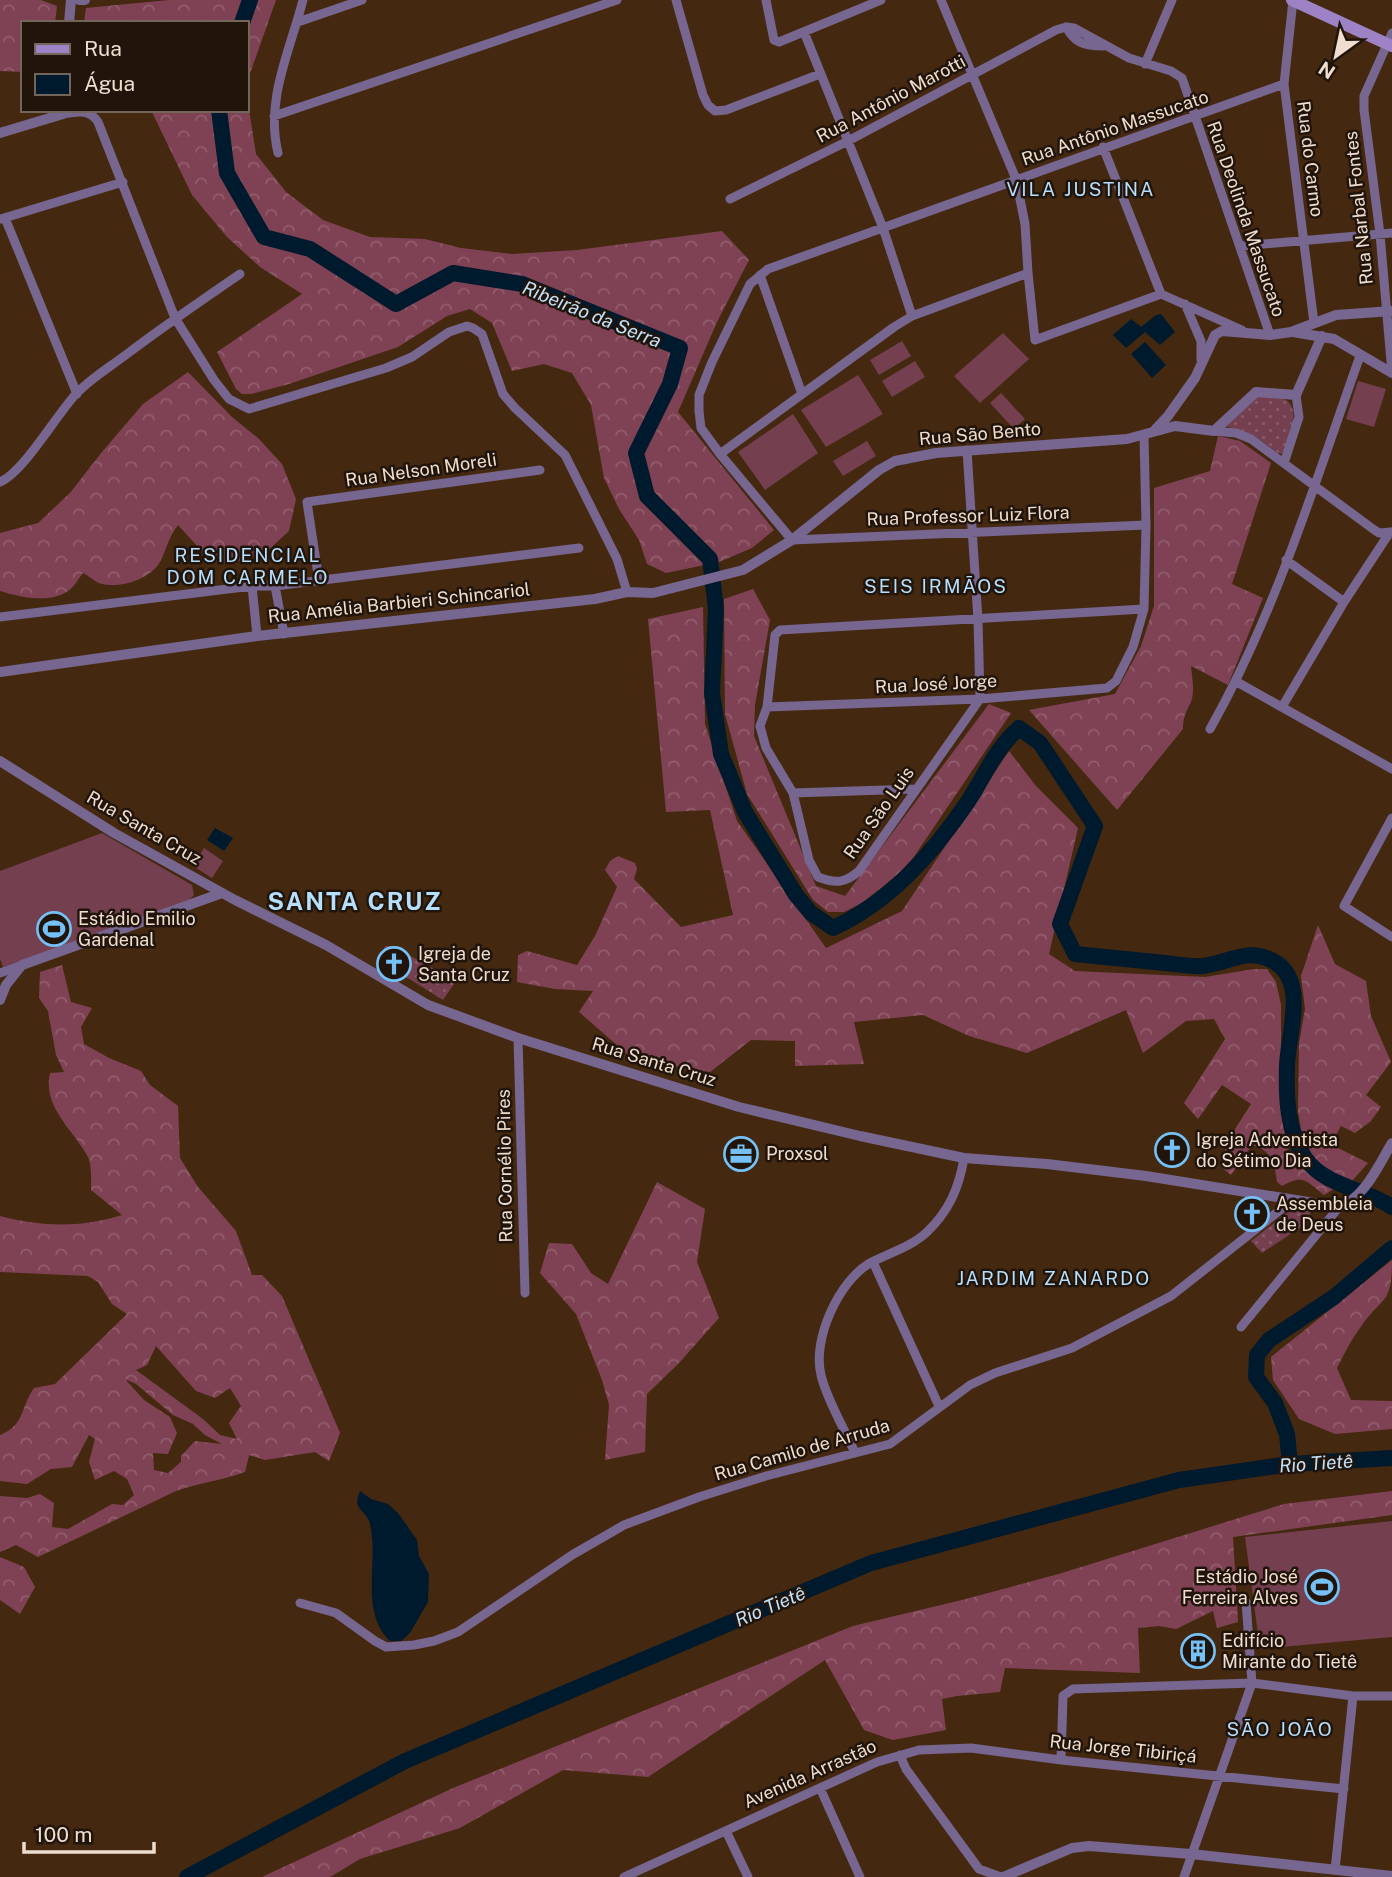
<svg xmlns="http://www.w3.org/2000/svg" width="1392" height="1877" viewBox="0 0 1392 1877" font-family="'Public Sans',sans-serif">
<style>
.forest{fill:url(#forest-crowns);fill-rule:evenodd}
.park{fill:url(#park-dots)}
.pitch{fill:#743f4f}
.water{fill:#001a2d}
.lines{fill:none;stroke-linecap:round;stroke-linejoin:round}
.river{stroke:#001a2d;stroke-width:16}
.minor{stroke:#766690;stroke-width:9}
.tertiary{stroke:#766690;stroke-width:10}
.secondary{stroke:#9d83c6;stroke-width:12}
.labels{text-anchor:middle;stroke-width:5;stroke-linejoin:round;paint-order:stroke}
.street-label{font-size:18px;fill:#efdecf;stroke:#21150b}
.poi-label{font-size:18px;fill:#efdecf;stroke:#21150b;text-anchor:start}
.neighbourhood-label{font-size:19px;letter-spacing:2px;fill:#b6defd;stroke:#21150b}
.water-label{font-size:19px;font-style:italic;fill:#c2e1fa;stroke:#21150b}
.district-label{font-size:24px;font-weight:bold;letter-spacing:2px;fill:#b6defd;stroke:#21150b}
</style>
<defs>
<pattern id="forest-crowns" width="20" height="18" patternUnits="userSpaceOnUse" patternTransform="scale(1.75)"><rect width="20" height="18" fill="#7f4254"/><path d="M2 6a3 3 0 1 1 6 0M12 15a3 3 0 1 1 6 0" fill="none" stroke="#915d6c"/></pattern>
<pattern id="park-dots" width="8" height="8" patternUnits="userSpaceOnUse" patternTransform="scale(1.75)"><rect width="8" height="8" fill="#743f4f"/><path d="M2 2h.1M6 6h.1" fill="none" stroke="#885a67" stroke-width="1.8" stroke-linecap="round"/></pattern>
</defs>
<rect width="100%" height="100%" fill="#442910"/>
<path class="forest" d="M 0,0 L 41,0 L 57,6 L 55,23 L 23,23 L 23,72 L 0,71 Z
M 169,0 L 276,0 L 247,82 L 247,23 L 84,23 L 86,8 Z
M 247,97 L 256,154 L 286,192 L 323,220 L 370,237 L 425,239 L 461,248 L 512,254 L 577,250 L 722,231 L 749,260 L 717,322 L 678,412 L 774,530 L 752,548 L 719,562 L 666,573 L 647,564 L 639,540 L 619,509 L 604,478 L 591,405 L 572,373 L 544,364 L 512,371 L 492,323 L 470,309 L 447,316 L 398,347 L 289,384 L 251,394 L 242,394 L 236,389 L 217,352 L 302,294 L 260,267 L 227,237 L 192,195 L 151,110 L 247,110 Z
M 188,372 L 232,417 L 258,438 L 282,464 L 296,499 L 289,531 L 264,554 L 245,560 L 225,563 L 210,560 L 178,525 C 167,539 166,553 158,565 C 147,580 120,588 102,584 C 96,583 89,576 83,573 C 79,578 74,587 68,591 C 49,604 20,597 0,591 L 0,533 L 38,523 L 70,493 L 102,452 L 143,404 Z
M 1218,436 L 1240,441 L 1271,463 L 1232,584 L 1263,598 L 1228,685 L 1191,666 C 1192,678 1195,690 1191,702 C 1186,712 1183,717 1183,729 L 1117,810 L 1029,710 L 1115,694 L 1141,646 L 1154,606 L 1154,488 L 1210,471 Z
M 753,589 L 770,620 L 755,705 L 754,736 L 816,886 L 845,896 L 989,704 L 1011,713 L 907,867 L 862,903 L 844,912 L 828,912 L 813,900 L 747,794 L 725,714 L 724,599 Z
M 703,607 L 705,724 L 737,821 L 826,948 L 902,911 L 1009,751 L 1036,786 L 1078,828 L 1049,954 L 1075,971 L 1205,977 L 1254,969 L 1267,969 L 1276,982 L 1281,1005 L 1281,1084 L 1288,1154 L 1317,1178 L 1337,1187 L 1324,1195 C 1306,1181 1304,1174 1282,1186 L 1277,1182 C 1275,1165 1271,1149 1252,1145 L 1231,1175 L 1221,1167 L 1228,1140 L 1251,1104 L 1222,1085 L 1198,1119 L 1184,1103 L 1225,1039 L 1214,1019 L 1186,1021 L 1143,1053 L 1126,1010 L 1027,1053 L 969,1036 L 923,1015 L 854,1022 L 864,1064 L 795,1066 L 795,1041 L 751,1040 L 710,1072 L 634,1060 L 579,1012 L 593,991 L 555,989 L 517,982 L 518,955 L 527,951 L 577,965 L 595,936 L 617,887 L 605,870 L 610,861 L 618,856 L 635,863 L 637,869 L 634,879 L 681,927 L 733,915 L 710,810 L 666,812 L 648,619 Z
M 1318,925 L 1335,964 L 1366,981 L 1371,1016 L 1391,1062 L 1366,1095 L 1381,1107 L 1371,1121 L 1355,1133 L 1341,1126 L 1332,1142 L 1338,1148 L 1368,1163 L 1352,1181 L 1322,1168 L 1308,1151 L 1301,1129 L 1298,1111 L 1299,1043 L 1305,1009 L 1301,976 Z
M 62,965 L 71,1002 L 92,1008 L 81,1027 L 84,1044 L 109,1058 L 141,1071 L 150,1085 L 178,1106 L 180,1158 L 198,1187 L 236,1231 L 252,1275 L 262,1275 L 282,1296 L 340,1433 L 329,1461 L 315,1452 L 265,1460 L 249,1455 L 245,1472 C 223,1480 199,1483 176,1491 L 38,1557 L 16,1545 L 0,1552 L 0,1496 L 27,1498 L 40,1494 L 54,1503 L 52,1527 L 68,1529 L 112,1504 L 123,1505 L 134,1495 L 127,1479 L 114,1471 L 95,1480 L 89,1462 L 95,1439 L 89,1435 L 72,1467 L 51,1469 L 27,1484 L 0,1481 L 0,1435 C 25,1425 20,1408 34,1388 L 55,1384 L 127,1314 L 112,1304 L 98,1282 L 88,1276 L 0,1272 L 0,1216 C 42,1227 81,1228 122,1215 L 91,1190 C 91,1181 92,1166 88,1157 C 74,1130 42,1107 50,1073 L 64,1072 L 56,1055 L 48,1011 L 39,998 L 40,972 ZM 156,1346 L 196,1391 L 215,1398 L 230,1388 L 241,1406 L 229,1423 L 237,1439 L 220,1435 L 203,1419 L 136,1370 L 147,1365 ZM 125,1379 L 136,1384 L 173,1415 L 193,1424 L 205,1435 L 222,1444 L 195,1441 L 181,1456 L 181,1462 L 168,1473 L 154,1470 L 153,1453 L 168,1454 L 177,1433 L 170,1417 L 144,1400 Z
M 657,1182 L 705,1209 L 697,1262 L 719,1318 L 679,1363 L 647,1394 L 645,1452 L 605,1460 L 609,1405 L 602,1380 L 576,1314 L 540,1273 L 549,1243 L 572,1244 L 591,1273 L 608,1284 Z
M 1392,1260 C 1392,1307 1382,1295 1360,1328 C 1351,1340 1344,1354 1337,1368 L 1351,1400 L 1392,1401 L 1392,1429 L 1335,1434 L 1299,1419 L 1273,1380 L 1271,1357 Z
M 1392,1491 L 1392,1515 L 1233,1537 L 1238,1622 L 1217,1628 L 1213,1611 L 1176,1629 L 1159,1626 L 1138,1628 L 1140,1673 L 1005,1668 L 1000,1692 L 957,1696 L 942,1699 L 946,1730 L 893,1740 L 864,1730 L 825,1660 L 648,1777 L 563,1770 L 460,1828 L 360,1859 L 330,1877 L 262,1877 L 453,1788 L 853,1626 L 962,1600 L 1062,1573 L 1284,1504 Z
M 0,1557 L 24,1567 L 35,1587 L 20,1614 L 0,1600 Z"/>
<path class="park" d="M 1257,397 C 1266,397 1279,396 1286,400 C 1302,410 1288,441 1282,454 L 1278,453 L 1254,436 L 1226,426 Z
M 385,946 L 392,946 L 456,981 L 443,1000 L 411,980 L 377,964 Z
M 1292,1209 L 1311,1211 L 1307,1223 L 1262,1253 L 1251,1241 Z"/>
<path class="pitch" d="M 1003,333 L 1029,359 L 980,403 L 954,376 Z
M 902,341 L 911,356 L 879,375 L 870,360 Z
M 915,361 L 925,377 L 892,397 L 882,381 Z
M 858,375 L 883,414 L 826,447 L 801,410 Z
M 1358,381 L 1386,389 L 1374,427 L 1346,419 Z
M 1001,393 L 1025,419 L 1014,429 L 990,403 Z
M 793,414 L 818,453 L 765,490 L 738,452 Z
M 867,441 L 876,456 L 843,476 L 833,461 Z
M 102,833 L 192,885 L 194,895 L 189,900 L 3,967 L 0,959 L 0,871 Z
M 204,848 L 223,861 L 212,878 L 193,866 Z
M 1392,1521 L 1392,1637 L 1260,1649 L 1245,1537 Z"/>
<path class="water" d="M 1161,314 L 1175,332 L 1160,345 L 1145,332 L 1126,348 L 1113,335 L 1131,319 L 1141,327 L 1156,315 Z
M 1145,342 L 1166,365 L 1152,378 L 1131,354 Z
M 215,828 L 233,838 L 224,851 L 207,840 Z
M 360,1491 L 371,1499 L 388,1504 L 398,1513 L 417,1540 L 419,1556 L 429,1574 L 428,1602 L 410,1633 L 401,1641 L 390,1641 C 359,1611 379,1561 370,1524 C 366,1508 351,1511 360,1491 Z"/>
<g class="lines">
<path class="river" d="M 242,23 L 250,0
M 219,110 L 227,173 L 264,237 L 310,249 L 396,304 L 453,273 L 522,284 L 680,348 L 670,384 L 636,453 L 647,496 L 710,559 L 716,609 L 712,693 L 721,754 L 745,812 L 796,895 L 811,913 L 833,928 C 890,902 932,854 967,803 C 985,776 994,750 1019,728 L 1040,743 L 1095,826 L 1060,924 L 1075,954 C 1105,957 1135,960 1165,963 C 1177,964 1190,967 1202,966 C 1226,964 1246,948 1269,959 C 1310,976 1288,1032 1287,1066 C 1286,1096 1287,1132 1305,1158 C 1324,1186 1365,1189 1392,1207
M 1290,1464 L 1287,1434 L 1275,1403 L 1256,1377 L 1257,1355 L 1269,1340 L 1334,1297 L 1392,1248
M 187,1877 L 405,1761 L 871,1563 L 1179,1480 L 1290,1464 L 1392,1458"/>
<path class="minor" d="M 676,0 L 703,95 L 708,105 L 715,111 L 726,110 L 820,74
M 766,0 L 774,40 L 779,42 L 881,0
M 941,0 L 1016,179 L 1025,224 L 1028,273 L 1035,340 L 1161,294 L 1242,330
M 1293,0 L 1284,84 L 1314,323
M 298,22 L 362,0
M 1066,27 C 1075,43 1084,46 1103,46
M 804,32 L 883,228 L 912,316
M 1392,33 L 1364,96 L 1364,110 L 1380,234 L 1392,373
M 1145,64 L 1172,0
M 63,114 C 78,112 89,108 98,122 L 175,318 L 214,380 L 229,399 L 249,409 L 386,368 L 412,357 L 449,332 L 467,326 L 473,328 L 482,334 L 503,394 L 515,408 L 565,455 L 617,559 L 627,592
M 274,116 L 617,0
M 1103,147 L 1161,294
M 278,153 C 265,100 290,51 303,0
M 730,199 L 848,141 L 1056,30 L 1066,27 L 1074,28 L 1129,58 L 1171,71 L 1182,78 L 1270,335
M 5,218 L 77,394
M 1,219 L 123,182
M 1240,246 L 1392,233
M 760,275 L 802,394
M 1185,304 L 1201,341 L 1201,360
M 1214,431 L 1236,433 L 1251,439 L 1373,529 L 1379,533 L 1392,532
M 967,450 L 978,620 L 980,699
M 720,454 L 894,327 L 912,316 L 1028,273
M 1284,463 L 1299,417 L 1296,395
M 0,482 C 23,473 57,414 76,394 C 91,378 110,367 127,354 C 164,326 202,300 240,274
M 1146,525 L 792,540 L 720,454 L 701,428 L 699,411 L 699,395 L 712,362 L 750,284 L 768,269 L 1284,84
M 1286,560 L 1344,602
M 319,581 L 307,502 L 540,470
M 252,586 L 257,636
M 275,586 L 284,634
M 0,617 L 252,586 L 275,586 L 579,548
M 1237,682 L 1392,769
M 980,699 L 859,871 C 845,883 836,884 818,877 L 809,860 L 793,793 L 766,748 L 760,726 L 767,707 L 775,635 L 780,630 L 1144,609
M 767,707 L 980,699 L 1107,688 L 1116,681 L 1133,647 L 1144,609 L 1146,525 L 1144,435
M 1282,707 L 1344,602 L 1390,532
M 1210,729 C 1276,612 1315,482 1360,356
M 793,793 L 915,789
M 1392,818 L 1344,906 L 1392,937
M 0,973 L 22,965
M 518,1038 L 525,1293
M 873,1262 L 939,1406
M 1241,1327 L 1339,1207
M 855,1453 C 845,1430 826,1398 821,1375 C 812,1339 839,1281 870,1263 C 889,1253 911,1247 927,1232 C 949,1211 959,1188 964,1158
M 300,1603 L 336,1613 L 375,1641 L 386,1647 L 414,1645 L 434,1641 L 458,1632 L 572,1555 L 624,1525 L 699,1497 L 766,1476 L 890,1444 L 970,1385 L 995,1373 L 1072,1348 L 1171,1296 L 1293,1200
M 900,1755 L 906,1769 L 979,1869 L 1001,1877
M 1061,1760 L 1063,1696 L 1073,1689 L 1252,1683 L 1353,1696 L 1392,1696
M 820,1788 L 860,1877
M 726,1831 L 748,1877
M 1335,1870 L 1353,1696
M 624,1877 L 877,1762 L 919,1750 L 971,1748 L 1061,1760 L 1344,1789
M 1184,1877 L 1252,1683 L 1246,1602"/>
<path class="tertiary" d="M 79,0 L 85,0
M 69,23 L 71,0
M 0,133 L 63,114 L 63,110
M 1293,332 L 1334,339 L 1392,373
M 1155,430 L 1168,416 L 1195,378 L 1215,335 L 1222,331 L 1270,335 L 1291,332 L 1336,315 L 1392,311
M 0,672 L 257,636 L 595,599 L 627,592 L 653,593 L 743,570 L 792,540 L 879,470 L 895,461 L 936,453 L 1127,439 L 1175,426 L 1214,431 L 1256,392 L 1296,395 L 1322,336
M 0,761 L 114,833 L 235,900 L 326,945 L 428,1005 L 518,1038 L 739,1107 L 860,1136 L 964,1158 L 1047,1164 L 1146,1176 L 1339,1207 C 1365,1198 1379,1164 1392,1143
M 0,1000 L 6,985 L 22,965 L 222,893
M 1003,1877 L 1072,1848 L 1089,1846 L 1191,1854 L 1392,1876"/>
<path class="secondary" d="M 1292,0 L 1392,46"/>
</g>
<defs>
<g id="stadium-ring" transform="scale(1.75)"><circle r="9.5" fill="#21150b" stroke="#75c0f6" stroke-width="1.5"/><path d="M0-5a6.5 5 0 1 0 0 10a6.5 5 0 1 0 0-10ZM-3.5-1.8h7v3.6h-7Z" fill="#75c0f6"/></g>
<g id="church-ring" transform="scale(1.75)"><circle r="9.5" fill="#21150b" stroke="#75c0f6" stroke-width="1.5"/><path d="M-1.2-6h2.4v3.5h3.3v2.4h-3.3V6h-2.4V-.1h-3.3v-2.4h3.3Z" fill="#75c0f6"/></g>
<g id="office-ring" transform="scale(1.75)"><circle r="9.5" fill="#21150b" stroke="#75c0f6" stroke-width="1.5"/><path d="M-6-3h4V-5.5h4V-3h4V5H-6ZM-1-4.5V-3h2v-1.5ZM-6 0V1H6V0Z" fill="#75c0f6"/></g>
<g id="building-ring" transform="scale(1.75)"><circle r="9.5" fill="#21150b" stroke="#75c0f6" stroke-width="1.5"/><path d="M-4-6H4V6H1V3H-1V6H-4ZM-2.5-4.3h1.7v1.8h-1.7ZM.8-4.3h1.7v1.8H.8ZM-2.5-1h1.7V.8h-1.7ZM.8-1h1.7V.8H.8Z" fill="#75c0f6"/></g>
</defs>
<g fill-rule="evenodd">
<use href="#stadium-ring" x="54" y="929"/>
<use href="#church-ring" x="394" y="964"/>
<use href="#church-ring" x="1172" y="1150"/>
<use href="#office-ring" x="741" y="1154"/>
<use href="#church-ring" x="1252" y="1214"/>
<use href="#stadium-ring" x="1322" y="1587"/>
<use href="#building-ring" x="1198" y="1651"/>
</g>
<g class="labels">
<g class="street-label">
<text transform="translate(891 99) rotate(-28)" y="6">Rua Antônio Marotti</text>
<text transform="translate(1115 128) rotate(-19)" y="6">Rua Antônio Massucato</text>
<text transform="translate(1310 159) rotate(83)" y="6">Rua do Carmo</text>
<text transform="translate(1359 208) rotate(-96)" y="6">Rua Narbal Fontes</text>
<text transform="translate(1246 219) rotate(71)" y="6">Rua Deolinda Massucato</text>
<text transform="translate(980 434) rotate(-5)" y="6">Rua São Bento</text>
<text transform="translate(421 470) rotate(-8)" y="6">Rua Nelson Moreli</text>
<text transform="translate(968 516) rotate(-2)" y="6">Rua Professor Luiz Flora</text>
<text transform="translate(399 603) rotate(-6)" y="6">Rua Amélia Barbieri Schincariol</text>
<text transform="translate(936 684) rotate(-3)" y="6">Rua José Jorge</text>
<text transform="translate(879 813) rotate(-55)" y="6">Rua São Luis</text>
<text transform="translate(144 828) rotate(30)" y="6">Rua Santa Cruz</text>
<text transform="translate(654 1062) rotate(17)" y="6">Rua Santa Cruz</text>
<text transform="translate(505 1166) rotate(-91)" y="6">Rua Cornélio Pires</text>
<text transform="translate(802 1450) rotate(-16)" y="6">Rua Camilo de Arruda</text>
<text transform="translate(1123 1749) rotate(6)" y="6">Rua Jorge Tibiriçá</text>
<text transform="translate(810 1774) rotate(-24)" y="6">Avenida Arrastão</text>
</g>
<g class="poi-label">
<text x="78" y="925">Estádio Emilio<tspan x="78" dy="21">Gardenal</tspan></text>
<text x="418" y="960">Igreja de<tspan x="418" dy="21">Santa Cruz</tspan></text>
<text x="1196" y="1146">Igreja Adventista<tspan x="1196" dy="21">do Sétimo Dia</tspan></text>
<text x="766" y="1160">Proxsol</text>
<text x="1276" y="1210">Assembleia<tspan x="1276" dy="21">de Deus</tspan></text>
<text x="1298" y="1583" text-anchor="end">Estádio José<tspan x="1298" dy="21">Ferreira Alves</tspan></text>
<text x="1222" y="1647">Edifício<tspan x="1222" dy="21">Mirante do Tietê</tspan></text>
</g>
<g class="neighbourhood-label">
<text x="1081" y="196">VILA JUSTINA</text>
<text x="248" y="562">RESIDENCIAL<tspan x="248" dy="22">DOM CARMELO</tspan></text>
<text x="936" y="593">SEIS IRMÃOS</text>
<text x="1054" y="1285">JARDIM ZANARDO</text>
<text x="1280" y="1736">SÃO JOÃO</text>
</g>
<g class="water-label">
<text transform="translate(592 314) rotate(22)" y="7">Ribeirão da Serra</text>
<text transform="translate(1316 1463) rotate(-4)" y="7">Rio Tietê</text>
<text transform="translate(770 1606) rotate(-23)" y="7">Rio Tietê</text>
</g>
<g class="district-label">
<text x="355" y="910">SANTA CRUZ</text>
</g>
</g>
<rect x="21" y="21" width="228" height="91" fill="#21150b" stroke="#736559" stroke-width="2"/>
<rect x="35" y="44" width="35" height="10" fill="#9d83c6" stroke="#736559" stroke-width="2"/>
<text x="84" y="56" font-size="21" fill="#efdecf">Rua</text>
<rect x="35" y="74" width="35" height="21" fill="#001a2d" stroke="#736559" stroke-width="2"/>
<text x="84" y="91" font-size="21" fill="#efdecf">Água</text>
<g transform="translate(1336 56) rotate(213)" stroke="#21150b" stroke-width="5" paint-order="stroke">
<path d="M0-5L12 26L0 18L-12 26Z" fill="#efdecf"/>
<text y="-10" font-size="19" font-weight="bold" text-anchor="middle" fill="#efdecf">N</text>
</g>
<path d="M24 1842v10h130v-10" fill="none" stroke="#efdecf" stroke-width="3.5"/>
<text x="35" y="1842" font-size="21" fill="#efdecf" stroke="#21150b" stroke-width="5" paint-order="stroke">100 m</text>
</svg>
